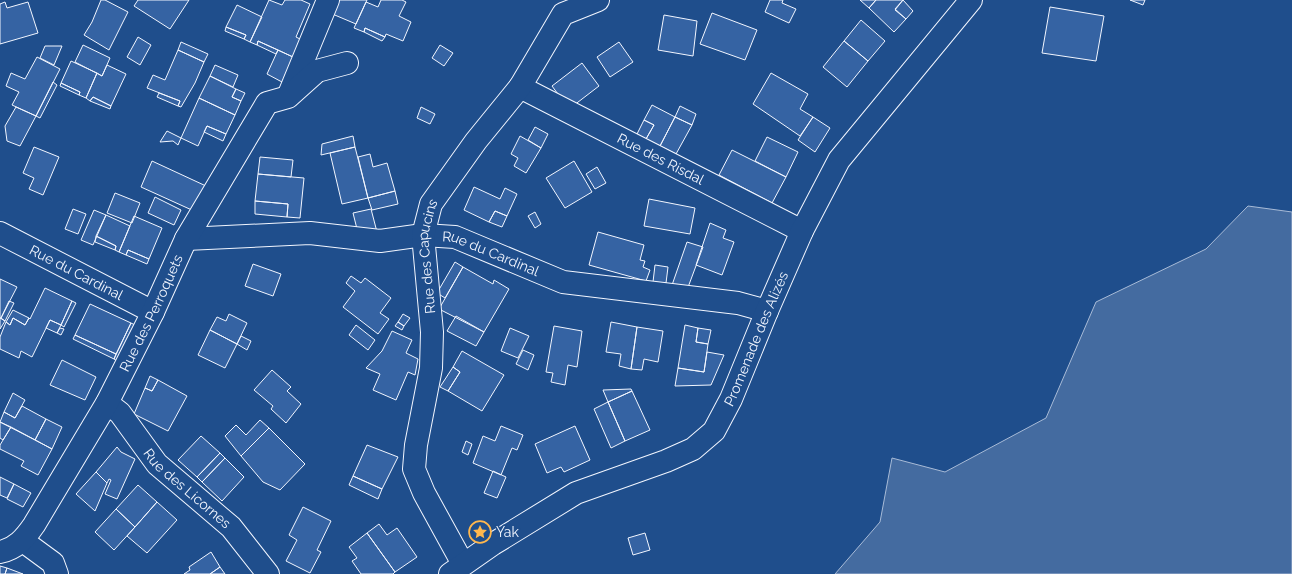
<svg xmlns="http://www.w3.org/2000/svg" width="1292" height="574" viewBox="0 0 1292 574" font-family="Raleway,sans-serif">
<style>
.water{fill:#446ba0;stroke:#a8bbd7}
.building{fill:#3563a3;stroke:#f2f6ff}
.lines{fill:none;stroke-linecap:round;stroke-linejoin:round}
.street-casing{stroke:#f2f6ff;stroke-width:24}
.street{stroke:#1f4e8c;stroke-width:22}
.labels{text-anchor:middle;stroke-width:3;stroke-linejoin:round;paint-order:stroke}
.street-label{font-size:14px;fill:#f2f6ff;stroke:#1f4e8c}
.poi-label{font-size:14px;fill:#f2f6ff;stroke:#1f4e8c;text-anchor:start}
</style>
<rect width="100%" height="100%" fill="#1f4e8c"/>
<path class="water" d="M 1248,206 L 1292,212 L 1292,574 L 835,574 L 880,522 L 892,458 L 945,472 L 1046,418 L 1096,302 L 1206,249 Z"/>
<path class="building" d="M 101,0 L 105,0 L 128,12 L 109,50 L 84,35 L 92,22 Z
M 138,0 L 189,0 L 170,29 L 134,6 Z
M 269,0 L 282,5 L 285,0 L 301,0 L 310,4 L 296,37 L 300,39 L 293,57 L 258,41 L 257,45 L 250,42 Z
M 336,0 L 367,0 L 356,24 L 330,13 Z
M 381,0 L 402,0 L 406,2 L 399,16 L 411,22 L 403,41 L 386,34 L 385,37 L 365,28 L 364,32 L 354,28 L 366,2 L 378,7 Z
M 770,0 L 783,0 L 782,3 L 796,9 L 789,23 L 765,12 Z
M 860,0 L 876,0 L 869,8 Z
M 876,0 L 903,0 L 895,10 L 906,19 L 894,32 L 869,8 Z
M 903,0 L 913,11 L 906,19 L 895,9 Z
M 1130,0 L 1145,0 L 1143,5 Z
M 5,2 L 7,8 L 28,2 L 38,33 L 0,44 L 0,4 Z
M 237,5 L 262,17 L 250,42 L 244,39 L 246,35 L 226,27 Z
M 1050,7 L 1104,16 L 1096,61 L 1042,53 Z
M 712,13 L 757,30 L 745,60 L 700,44 Z
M 664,15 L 697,21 L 693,56 L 658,50 Z
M 861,20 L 885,41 L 868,61 L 844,41 Z
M 226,27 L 246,35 L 244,39 L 225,31 Z
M 365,28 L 385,37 L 382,41 L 364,32 Z
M 138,37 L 151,45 L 140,65 L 127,57 Z
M 258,41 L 278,50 L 276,54 L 257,45 Z
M 844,41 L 868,61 L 847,87 L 823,67 Z
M 181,42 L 208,54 L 204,62 L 178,50 Z
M 619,42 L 633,62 L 610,77 L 597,57 Z
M 83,45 L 110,58 L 102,76 L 75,62 Z
M 440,45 L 453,53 L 444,66 L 432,58 Z
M 45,46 L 62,46 L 54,65 L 40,58 Z
M 178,50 L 204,62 L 195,83 L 181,107 L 178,106 L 180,101 L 147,88 L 153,75 L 165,80 Z
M 278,50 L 293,57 L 282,82 L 267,74 Z
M 37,57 L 60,69 L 36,116 L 12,105 L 19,92 L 6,86 L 11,73 L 25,79 Z
M 71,61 L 97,73 L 86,98 L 79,95 L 80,92 L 61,83 Z
M 582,63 L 599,86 L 569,109 L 552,86 Z
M 107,65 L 126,74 L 111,106 L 93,97 L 90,101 L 86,98 L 97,73 L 102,76 Z
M 215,65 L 238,75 L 233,87 L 210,76 Z
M 771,73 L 808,94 L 800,109 L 813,117 L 800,136 L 753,104 Z
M 210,76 L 236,89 L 232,97 L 241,101 L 235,115 L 199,98 Z
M 53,82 L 57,85 L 40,118 L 36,116 Z
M 61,83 L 80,92 L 79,95 L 60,86 Z
M 236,89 L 245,93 L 241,101 L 232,97 Z
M 159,93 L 180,101 L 178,106 L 157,97 Z
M 93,97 L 111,106 L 110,109 L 90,101 Z
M 199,98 L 235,115 L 226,134 L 207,126 L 198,146 L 181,138 Z
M 652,105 L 675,117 L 660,146 L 646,139 L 654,125 L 644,120 Z
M 680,106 L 696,114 L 692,125 L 675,117 Z
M 16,107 L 36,116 L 20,146 L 7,141 L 5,126 Z
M 421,107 L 435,114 L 430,124 L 417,118 Z
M 675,117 L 692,125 L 676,154 L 660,146 Z
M 813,117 L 830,128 L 815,152 L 798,140 Z
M 644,120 L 654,125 L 646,139 L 637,134 Z
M 207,126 L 226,134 L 223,141 L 204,132 Z
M 535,127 L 548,134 L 541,148 L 528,140 Z
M 167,131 L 181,138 L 178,145 L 173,141 L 160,142 Z
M 353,136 L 355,147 L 321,155 L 322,144 Z
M 520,136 L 541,148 L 526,173 L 514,166 L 518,158 L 511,154 Z
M 767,137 L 798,152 L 786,177 L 755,161 Z
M 34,147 L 59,157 L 43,195 L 29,189 L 34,178 L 23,173 Z
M 355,147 L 368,198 L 342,204 L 330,153 Z
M 732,150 L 786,177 L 772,203 L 719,175 Z
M 370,154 L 373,167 L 387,163 L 395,191 L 368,198 L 358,157 Z
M 260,157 L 293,160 L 291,177 L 258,174 Z
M 152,161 L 206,186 L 194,211 L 141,187 Z
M 574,161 L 592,192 L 565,208 L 546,178 Z
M 597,167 L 606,183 L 595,189 L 586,174 Z
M 258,174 L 304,178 L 300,218 L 287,217 L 288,204 L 255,201 Z
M 474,187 L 500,199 L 505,188 L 517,194 L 507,216 L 495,211 L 489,222 L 464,210 Z
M 395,191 L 398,204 L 372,210 L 368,198 Z
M 115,193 L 140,203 L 132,223 L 107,213 Z
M 155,197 L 181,210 L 174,225 L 148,213 Z
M 649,199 L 695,208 L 690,234 L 644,226 Z
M 255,201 L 288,204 L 287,217 L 255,214 Z
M 73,209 L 86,214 L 78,234 L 65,229 Z
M 371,209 L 377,232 L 357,229 L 353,213 Z
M 94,210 L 106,215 L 93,245 L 81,240 Z
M 495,211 L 507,216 L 502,227 L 489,222 Z
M 535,212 L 541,224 L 535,228 L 528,216 Z
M 106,215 L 130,226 L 119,252 L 115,250 L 116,246 L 96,236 Z
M 134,216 L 162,228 L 149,259 L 128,250 L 126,255 L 119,252 Z
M 710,223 L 726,230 L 723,238 L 734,242 L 722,275 L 696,265 Z
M 598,232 L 644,245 L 640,260 L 645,261 L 643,267 L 650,270 L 646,281 L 589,265 Z
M 96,236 L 116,246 L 115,250 L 95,242 Z
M 687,242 L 703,247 L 687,290 L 671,288 Z
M 128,250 L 149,259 L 147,264 L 126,255 Z
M 455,262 L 463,267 L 445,298 L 437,293 Z
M 253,264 L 281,274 L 273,296 L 245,286 Z
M 655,265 L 668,267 L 666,283 L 653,282 Z
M 463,267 L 493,284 L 494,280 L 509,289 L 484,332 L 439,309 Z
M 351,276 L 361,283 L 365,278 L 391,298 L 380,313 L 389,319 L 378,334 L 343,307 L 355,291 L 346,283 Z
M 0,279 L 17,287 L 1,318 L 0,318 Z
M 45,288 L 72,301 L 61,325 L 50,320 L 32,357 L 21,351 L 19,358 L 0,349 L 0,337 L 6,322 L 10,325 L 13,318 L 25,325 L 29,318 L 30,319 Z
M 9,301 L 14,303 L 5,321 L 1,318 Z
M 72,301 L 76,303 L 64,327 L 61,325 Z
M 90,304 L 131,323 L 116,354 L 75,335 Z
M 13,310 L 29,318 L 25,325 L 13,318 L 10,325 L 6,322 Z
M 229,314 L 247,323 L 237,344 L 210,330 L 217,317 L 226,321 Z
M 403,314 L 410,318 L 404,326 L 398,322 Z
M 456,316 L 484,332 L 476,346 L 447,331 Z
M 0,318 L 5,321 L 0,329 Z
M 50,320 L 61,325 L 57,333 L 46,328 Z
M 398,322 L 404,326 L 402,330 L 395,326 Z
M 611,322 L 637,327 L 631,369 L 619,366 L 621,354 L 606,352 Z
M 131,323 L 137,326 L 119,362 L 114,359 Z
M 356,325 L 375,340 L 368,350 L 349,335 Z
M 685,325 L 698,328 L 696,342 L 708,344 L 704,372 L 678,368 Z
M 554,326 L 582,331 L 577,367 L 568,365 L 565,385 L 551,382 L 553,373 L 546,372 Z
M 637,327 L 663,331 L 658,362 L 644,359 L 642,370 L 631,369 Z
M 60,328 L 64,329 L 61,335 L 57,333 Z
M 510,328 L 529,336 L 518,358 L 501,351 Z
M 698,328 L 711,330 L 708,344 L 696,342 Z
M 210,330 L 237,344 L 225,368 L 198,355 Z
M 392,331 L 412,340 L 406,353 L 418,359 L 415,375 L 408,372 L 396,400 L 373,390 L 380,374 L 366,368 L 382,351 Z
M 75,335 L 116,354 L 114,359 L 73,339 Z
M 241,336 L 251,341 L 247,350 L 237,344 Z
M 523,350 L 534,355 L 528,370 L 516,364 Z
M 462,351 L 504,375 L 482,411 L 448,391 L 460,372 L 453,367 Z
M 707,352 L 724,355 L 711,385 L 675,386 L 678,368 L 704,372 Z
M 62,360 L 96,377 L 85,400 L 50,385 Z
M 453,367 L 460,372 L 448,391 L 440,387 Z
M 272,370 L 291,387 L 287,391 L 301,404 L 286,423 L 271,409 L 273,406 L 254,390 Z
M 150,376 L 158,380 L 152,391 L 145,388 Z
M 158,380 L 187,396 L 168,431 L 134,414 L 145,388 L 152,391 Z
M 631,389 L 632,391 L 608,402 L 603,390 Z
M 632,391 L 650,430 L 625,441 L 608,402 Z
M 13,393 L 25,400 L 15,418 L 4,412 Z
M 608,402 L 625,441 L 611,448 L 594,409 Z
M 22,406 L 46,419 L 35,440 L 0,422 L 4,412 L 15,418 Z
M 46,419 L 62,427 L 52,449 L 35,440 Z
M 260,420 L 269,428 L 241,456 L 225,436 L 236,425 L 246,435 Z
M 0,422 L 11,427 L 3,440 L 0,438 Z
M 501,426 L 523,435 L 517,450 L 512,448 L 501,475 L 473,463 L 483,436 L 495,441 Z
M 575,426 L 590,460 L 564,472 L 561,467 L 547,473 L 535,444 Z
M 11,427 L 52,449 L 38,475 L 21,466 L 24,461 L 0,449 L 0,445 Z
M 269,428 L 305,464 L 280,490 L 263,482 L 241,456 Z
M 201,436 L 220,453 L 197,477 L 178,460 Z
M 466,441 L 472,444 L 468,455 L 462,452 Z
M 367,445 L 398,457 L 382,489 L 353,476 Z
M 117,447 L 121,452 L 135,459 L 117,499 L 105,494 L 111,480 L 109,479 L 107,483 L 96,472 Z
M 220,453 L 225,458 L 202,482 L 197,477 Z
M 225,458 L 244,477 L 222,501 L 202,482 Z
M 493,471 L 506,477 L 497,498 L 484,493 Z
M 96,472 L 107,483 L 95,511 L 76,494 Z
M 353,476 L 382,489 L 378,499 L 349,485 Z
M 0,477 L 14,484 L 7,498 L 0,495 Z
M 14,484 L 31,493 L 23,507 L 7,499 Z
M 138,485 L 157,502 L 135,527 L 116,509 Z
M 157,502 L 177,520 L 147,553 L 127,536 Z
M 303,507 L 331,521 L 317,550 L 321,552 L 310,573 L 286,561 L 297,540 L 289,535 Z
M 116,509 L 135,527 L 114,550 L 95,532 Z
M 379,524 L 387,535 L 397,528 L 417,557 L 395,572 L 367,533 Z
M 367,533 L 395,572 L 393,574 L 361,574 L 352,561 L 357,558 L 349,547 Z
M 645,533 L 650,550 L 633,555 L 628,538 Z
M 211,552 L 220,567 L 210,574 L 184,574 L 190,570 L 189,567 Z
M 0,566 L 7,568 L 5,574 L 0,574 Z
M 220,567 L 225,574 L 210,574 Z
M 7,568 L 23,574 L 5,574 Z"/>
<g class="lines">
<g class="street-casing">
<g id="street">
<path id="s1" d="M 520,87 L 802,231"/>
<path d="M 290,92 L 328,0"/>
<path id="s2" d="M 0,233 L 153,312"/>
<path id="s3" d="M 186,239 L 310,233 L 380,241 L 423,235 L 455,237 L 563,282 L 738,303 L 767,311"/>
<path id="s4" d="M 107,403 L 120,413 L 157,464 L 231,527 L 268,574"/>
<path d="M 23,541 L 53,563 L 57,574"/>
<path id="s5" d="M 0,552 C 16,549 25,538 34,525 L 107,403 L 153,312 L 186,239 L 267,103 L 288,97 L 317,71 L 347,63"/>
<path id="s6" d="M 463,564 L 424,493 L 414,469 L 416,445 L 431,368 L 432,332 L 423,235 L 431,204 L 476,141 L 520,87 L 563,14 L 598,0"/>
<path id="s7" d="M 450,574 L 493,544 L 576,493 L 666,461 L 693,449 L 714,431 L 731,399 L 767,311 L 802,231 L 839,160 L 971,0"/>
</g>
</g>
<use href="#street" class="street"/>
</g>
<defs>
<g id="sight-ring" transform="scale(1.15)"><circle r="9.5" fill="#1f4e8c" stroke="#ffb74d" stroke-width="1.5"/><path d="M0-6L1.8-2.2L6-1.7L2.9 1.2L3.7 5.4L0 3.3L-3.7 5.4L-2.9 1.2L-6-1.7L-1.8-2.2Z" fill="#ffb74d"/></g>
</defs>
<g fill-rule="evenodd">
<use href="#sight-ring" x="480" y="532"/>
</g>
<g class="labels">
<g class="street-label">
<text dy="5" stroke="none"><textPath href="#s1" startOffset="158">Rue des Risdal</textPath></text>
<text dy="5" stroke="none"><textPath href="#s3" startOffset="309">Rue du Cardinal</textPath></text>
<text dy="5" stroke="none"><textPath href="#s6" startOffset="322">Rue des Capucins</textPath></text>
<text dy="5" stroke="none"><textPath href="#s2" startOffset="86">Rue du Cardinal</textPath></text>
<text dy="5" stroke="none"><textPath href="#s5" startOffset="287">Rue des Perroquets</textPath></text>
<text dy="5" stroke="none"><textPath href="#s7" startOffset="404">Promenade des Alizés</textPath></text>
<text dy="5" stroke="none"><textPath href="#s4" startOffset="118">Rue des Licornes</textPath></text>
</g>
<g class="poi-label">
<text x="496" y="537">Yak</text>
</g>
</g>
</svg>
